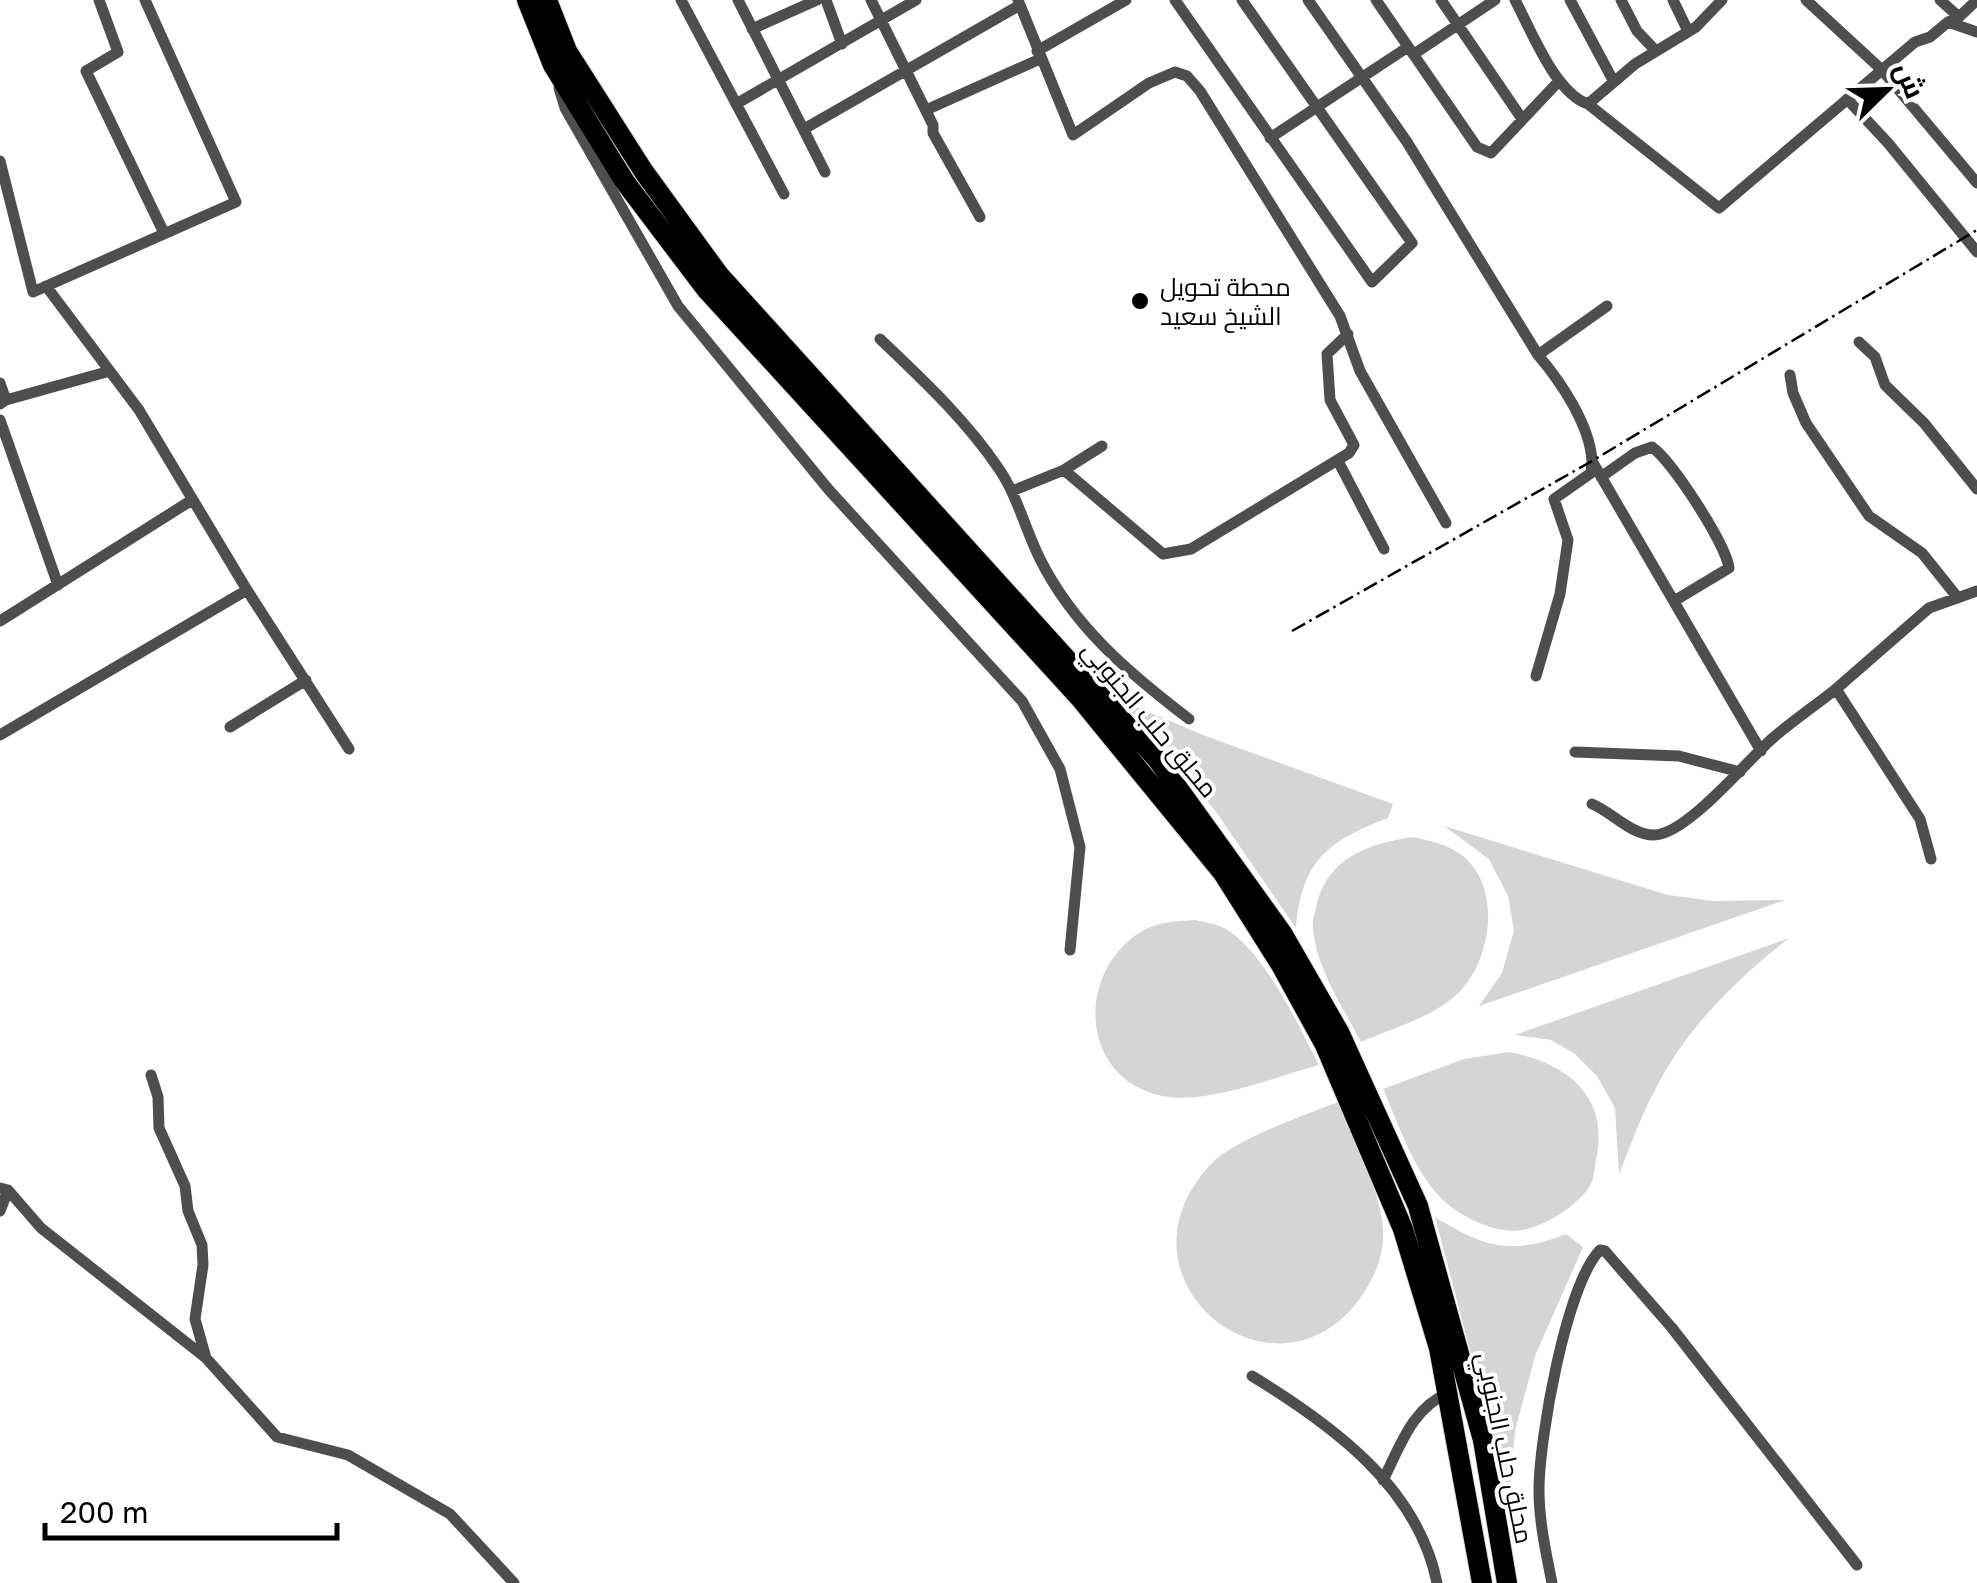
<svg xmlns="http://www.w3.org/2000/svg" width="1977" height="1583" viewBox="0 0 1977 1583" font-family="'Golos Text',Cairo,sans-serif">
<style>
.green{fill:#d5d5d5}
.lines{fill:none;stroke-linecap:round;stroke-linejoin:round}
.highway-casing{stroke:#dbdbdb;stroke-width:22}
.street{stroke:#4e4e4e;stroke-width:11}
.highway{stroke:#000;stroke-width:20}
.rail{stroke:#000;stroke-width:2.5;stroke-dasharray:15 5 2.5 5;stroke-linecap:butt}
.poi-dot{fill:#000;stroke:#fff;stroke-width:4}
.labels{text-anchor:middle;stroke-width:8;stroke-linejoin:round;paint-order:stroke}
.poi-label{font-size:25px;fill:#000;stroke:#fff;text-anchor:start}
.street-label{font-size:25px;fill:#000;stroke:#fff}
</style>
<rect width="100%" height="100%" fill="#fff"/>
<path class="green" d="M 1122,701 L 1203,735 L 1393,804 L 1388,818 C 1327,841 1302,861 1296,928 L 1214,809 Z
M 1444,826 L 1668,895 L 1713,901 L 1785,900 L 1479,1006 L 1502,973 L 1514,930 L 1508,896 L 1489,859 Z
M 1413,837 C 1430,841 1448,844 1463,856 C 1501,887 1492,956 1462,989 C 1438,1016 1393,1028 1361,1042 C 1343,1007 1315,967 1313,926 C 1312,919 1316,910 1317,903 C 1329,857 1370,843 1413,837 Z
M 1195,920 C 1204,922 1218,924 1226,929 C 1266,954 1297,1023 1319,1065 C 1274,1077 1208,1105 1162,1096 C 1082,1079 1075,979 1136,935 C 1154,922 1175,921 1195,920 Z
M 1789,938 C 1737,979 1687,1027 1656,1088 C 1641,1115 1631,1145 1619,1174 L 1615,1108 L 1597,1076 L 1575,1054 L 1551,1040 L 1515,1035 Z
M 1509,1052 C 1562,1062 1608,1092 1597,1154 C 1595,1163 1595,1175 1591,1184 C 1580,1204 1546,1226 1523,1230 C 1496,1235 1458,1216 1440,1197 C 1412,1167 1399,1125 1383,1089 L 1464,1059 Z
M 1341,1101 C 1354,1136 1382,1195 1383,1231 C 1384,1258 1373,1281 1358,1301 C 1272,1414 1104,1278 1211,1164 C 1235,1139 1307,1114 1341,1101 Z
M 1435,1217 C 1484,1247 1510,1256 1566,1234 L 1583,1247 L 1535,1356 L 1515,1431 L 1509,1499 Z"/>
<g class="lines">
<g class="highway-casing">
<path id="highway" d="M 527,0 L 553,65 L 625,182 L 706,289 L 1080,698 L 1223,873 L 1281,965 L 1325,1045 L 1403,1229 L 1439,1348 L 1482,1583
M 547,0 L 567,51 L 644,172 L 719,275 L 1157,759 L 1282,933 L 1339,1032 L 1418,1206 L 1483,1440 L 1507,1583"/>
</g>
<path class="street" d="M 99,0 L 118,52 L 86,71 L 164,233
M 681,0 L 784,194
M 738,0 L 825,172
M 826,0 L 842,44
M 871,0 L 933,125 L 933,133 L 980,217
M 1018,0 L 1073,135 L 1149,83 L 1175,72 L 1187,76 L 1200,91 L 1340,316 L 1360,371 L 1446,523
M 1175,0 L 1372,282 L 1412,243 L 1242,0
M 1308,0 L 1407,142 L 1538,355 C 1561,382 1590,425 1592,461 L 1761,751
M 1376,0 L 1477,147 L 1491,153 L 1559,81
M 1441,0 L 1522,119
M 1515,0 C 1531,30 1555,93 1588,104 L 1635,64 L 1696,27 L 1722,0
M 1570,0 L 1614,82
M 1621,0 L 1637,31 L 1655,50
M 1673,0 L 1688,31
M 1806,0 L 1882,70 L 1977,183
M 1940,0 L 1959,17 L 1948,22 L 1977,32
M 1959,17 L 1977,0
M 752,29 L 817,0
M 1037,51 L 1126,0
M 1414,54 L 1495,0
M 559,88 L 565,108 L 678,306 L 829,490 L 1022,701 L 1060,769 L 1080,847 L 1070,950
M 1847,99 L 1888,143 L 1977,252
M 736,104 L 916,0
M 1588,104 L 1719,208 L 1915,42 L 1930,37 L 1948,22
M 926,110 L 1040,59
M 804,129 L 1020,5
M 1270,138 L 1408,47
M 0,161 L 33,292 L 236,202 L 145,0
M 46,286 L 139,410 L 247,590 L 349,749
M 880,339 C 923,380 966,420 999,469 C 1018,497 1025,529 1040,559 C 1074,627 1130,674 1189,719
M 1859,342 L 1875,357 L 1885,385 L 1924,423 L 1977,489
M 1538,355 L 1607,306
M 1790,375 L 1793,393 L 1806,423 L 1869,516 L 1922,553 L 1958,598
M 0,383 L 6,400
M 0,404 L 6,400 L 110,371
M 0,420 L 58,585
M 1338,461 L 1384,549
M 1064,470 L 1163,554 L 1191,549 L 1349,453 L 1354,445 L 1330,400 L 1327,354 L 1348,334
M 1601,477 L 1635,453 L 1652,447 C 1672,461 1726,544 1729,568 L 1674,601
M 1012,491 L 1064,470 L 1102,446
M 0,621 L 192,500
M 1536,676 L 1560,594 L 1568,540 L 1554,499 L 1591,473 L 1592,461
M 230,727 L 306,680
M 0,735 L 247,590
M 1575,752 L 1679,756 L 1740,772
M 1592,804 C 1612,812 1631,835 1654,835 C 1687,835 1749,758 1774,737 C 1794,720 1816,705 1836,689
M 1931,859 L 1920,819 L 1836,689 L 1929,608 L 1977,591
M 151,1075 L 158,1097 L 159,1128 L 185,1186 L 188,1211 L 202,1245 L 203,1265 L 195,1319 L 206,1358
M 0,1188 L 8,1190 L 41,1228 L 206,1358 L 277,1437 L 348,1455 L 450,1514 L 514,1583
M 0,1211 L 8,1190
M 1252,1376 C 1331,1424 1418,1487 1437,1583
M 1383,1480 C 1400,1447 1412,1408 1448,1393
M 1552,1583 C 1546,1552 1539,1522 1539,1490 C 1539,1439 1566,1285 1600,1250 L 1605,1251 L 1672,1328 L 1857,1565"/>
<use href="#highway" class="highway"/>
<path class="rail" d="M 1292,631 L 1592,461 L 1977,230"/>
</g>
<circle class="poi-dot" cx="1140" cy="301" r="10"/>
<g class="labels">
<g class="poi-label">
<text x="1160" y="296">محطة تحويل<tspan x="1160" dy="29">الشيخ سعيد</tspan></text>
</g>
<g class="street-label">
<text transform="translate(1150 719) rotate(50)" y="9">محلق حلب الجنوبي</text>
<text transform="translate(1505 1448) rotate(78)" y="9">محلق حلب الجنوبي</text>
</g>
</g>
<g transform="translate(1887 90) rotate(67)" stroke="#ffffff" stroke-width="8" paint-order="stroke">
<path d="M0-8L18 38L0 25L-18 38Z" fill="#000000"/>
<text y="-15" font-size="28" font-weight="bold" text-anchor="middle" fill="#000000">ش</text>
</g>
<path d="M45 1523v15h292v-15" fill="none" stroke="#000000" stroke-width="5"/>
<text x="60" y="1523" font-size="30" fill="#000000" stroke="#ffffff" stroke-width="8" paint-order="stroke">200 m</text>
</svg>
